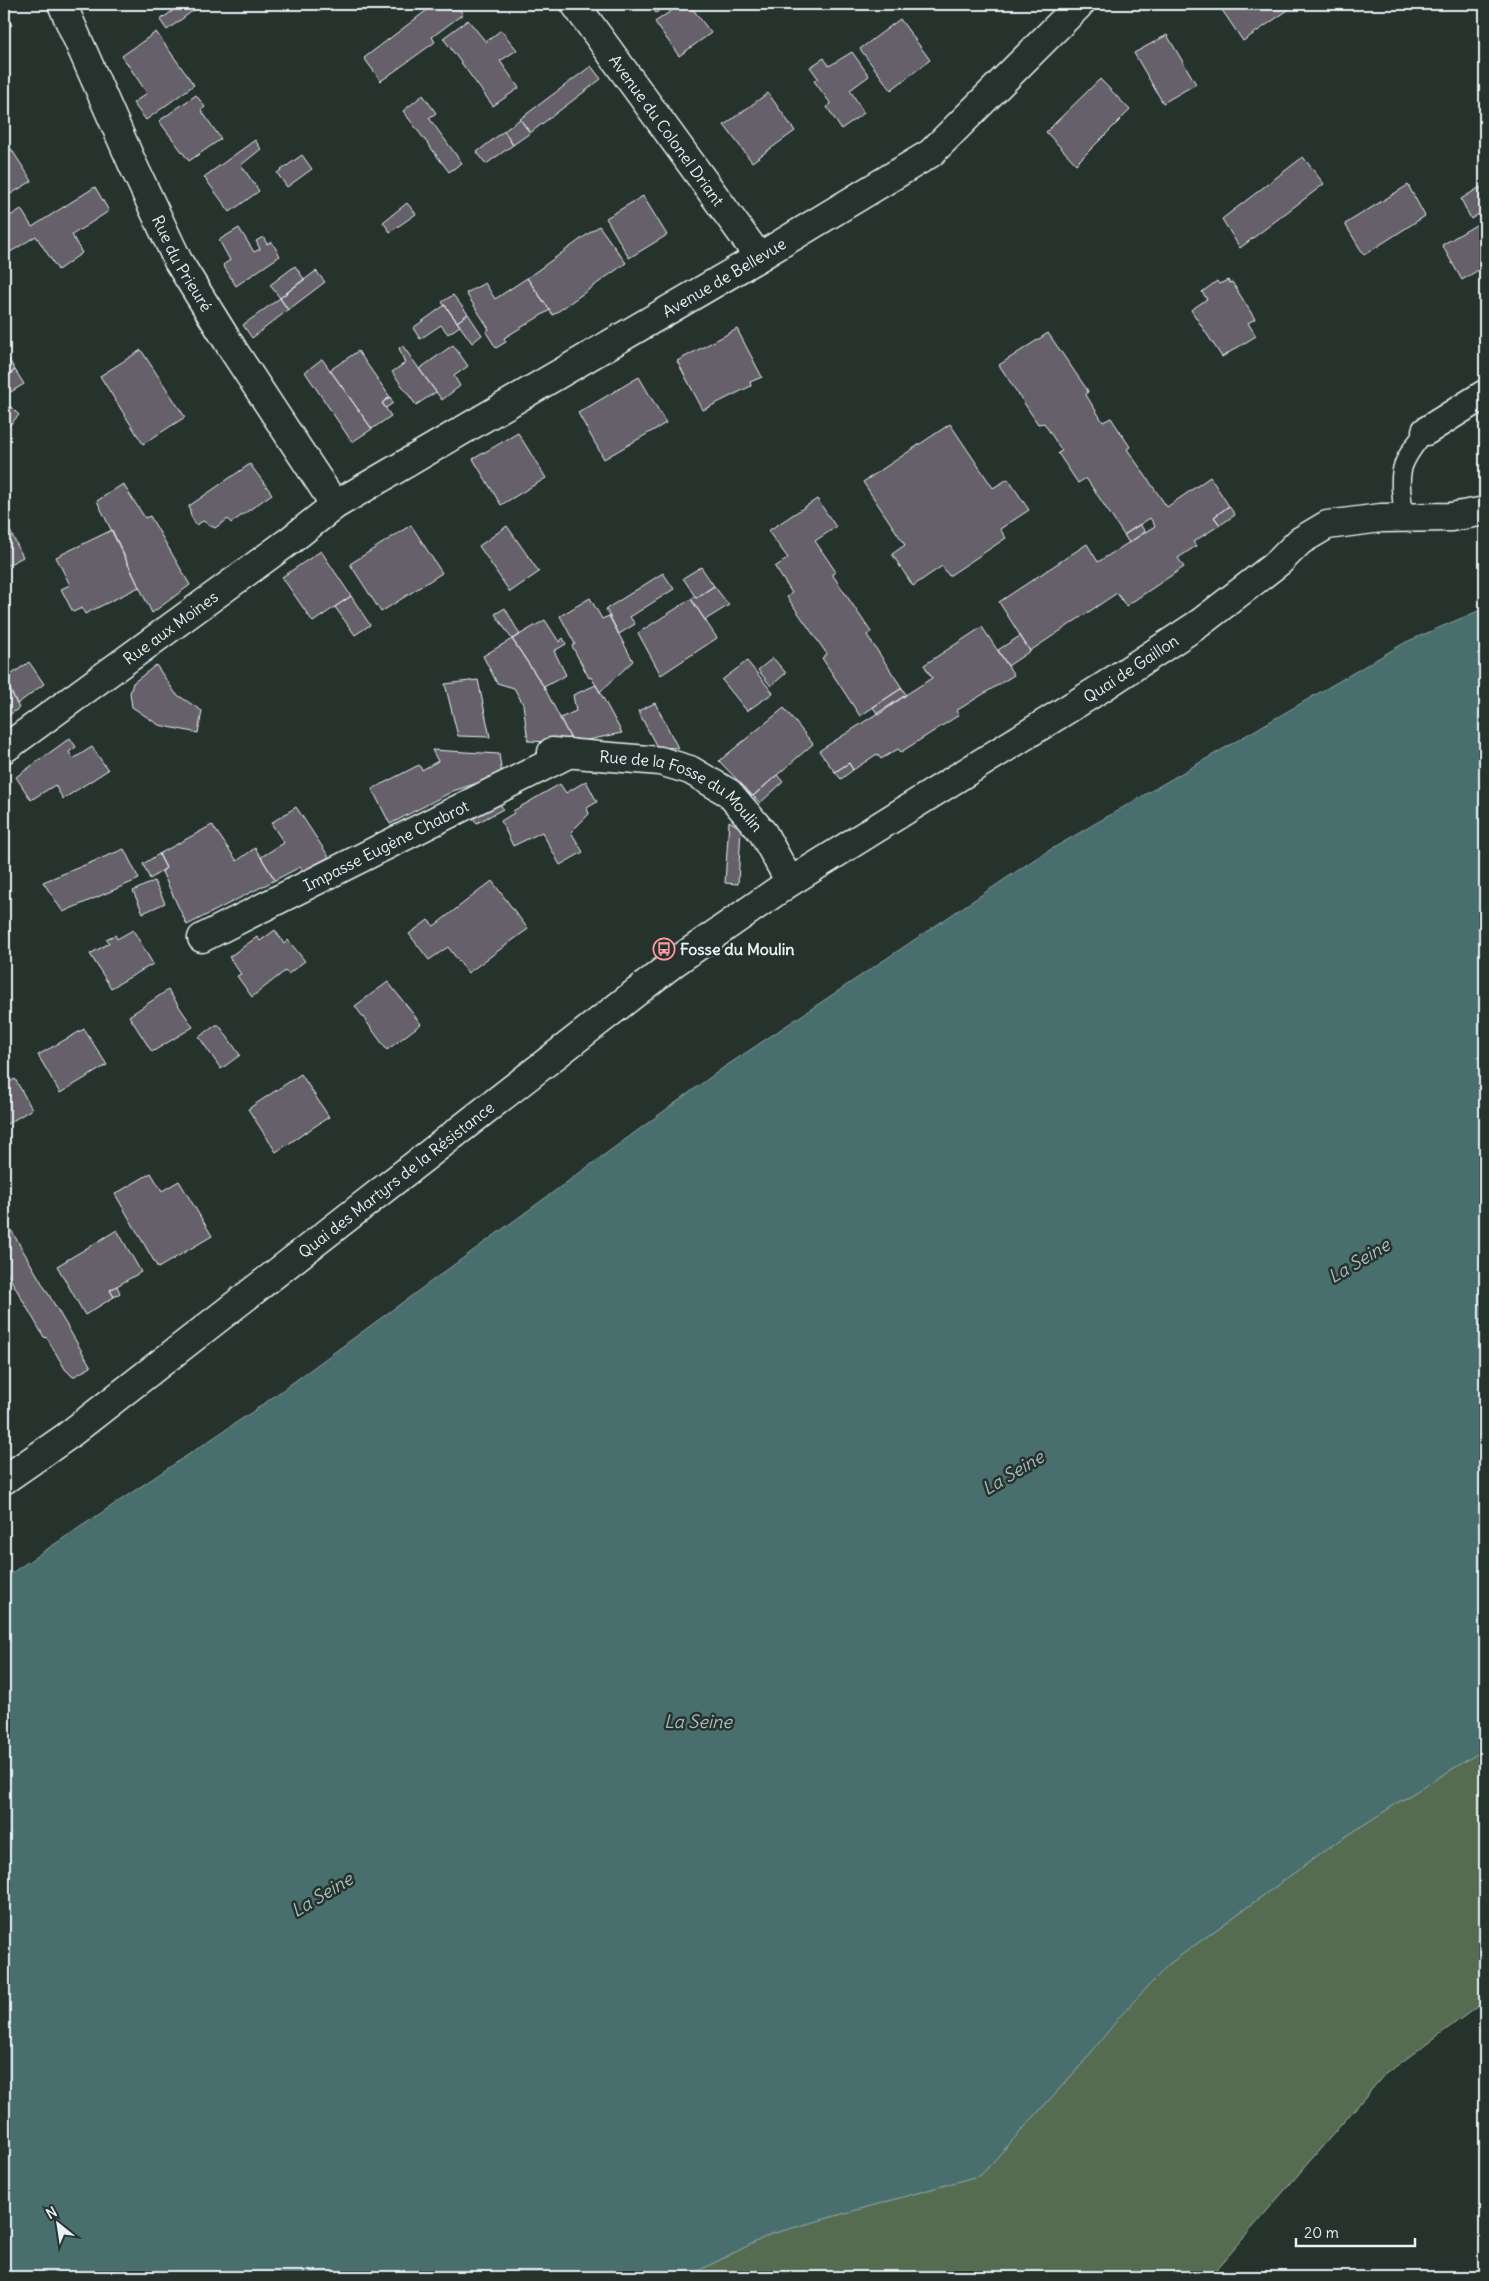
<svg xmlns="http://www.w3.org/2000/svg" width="1489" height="2281" viewBox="0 0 1489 2281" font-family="Delius,sans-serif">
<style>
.green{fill:#556c51;stroke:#9eaea4}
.water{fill:#4a6e6e;stroke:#89a2a5}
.building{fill:#66606a;stroke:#e8f1f8}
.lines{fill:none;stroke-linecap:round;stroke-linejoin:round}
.service-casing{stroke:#e8f1f8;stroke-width:21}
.minor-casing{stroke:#e8f1f8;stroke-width:31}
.service{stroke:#26332d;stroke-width:18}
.minor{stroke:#26332d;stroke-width:28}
.labels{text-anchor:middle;stroke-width:5;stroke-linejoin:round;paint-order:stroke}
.street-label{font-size:16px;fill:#e8f1f8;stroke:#26332d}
.poi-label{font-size:16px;font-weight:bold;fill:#e8f1f8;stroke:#26332d;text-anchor:start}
.water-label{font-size:18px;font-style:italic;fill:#a9bdc1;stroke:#26332d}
</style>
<rect width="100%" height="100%" fill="#26332d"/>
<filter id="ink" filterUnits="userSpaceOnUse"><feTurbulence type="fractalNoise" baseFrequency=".02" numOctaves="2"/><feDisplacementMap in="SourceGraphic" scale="10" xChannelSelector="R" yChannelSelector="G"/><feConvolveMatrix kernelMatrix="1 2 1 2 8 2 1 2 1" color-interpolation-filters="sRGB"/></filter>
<g filter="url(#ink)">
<path class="green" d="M 1485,1749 L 1485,2001 L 1384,2075 L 1210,2277 L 686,2277 L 771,2234 L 981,2175 L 1081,2065 L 1121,2014 L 1169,1964 L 1331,1846 L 1402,1800 Z"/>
<path class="water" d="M 1485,608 L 1485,1749 L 1402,1800 L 1331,1846 L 1169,1964 L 1122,2014 L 1081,2065 L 981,2175 L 771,2234 L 686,2277 L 4,2277 L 4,1578 L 258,1408 L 723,1068 L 1038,857 L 1406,642 Z"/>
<path class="building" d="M 182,4 L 202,4 L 167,30 L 160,20 Z
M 435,4 L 455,4 L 463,14 L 432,37 L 435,42 L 381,81 L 364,58 Z
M 649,4 L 668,4 L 656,13 Z
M 681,4 L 689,4 L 711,33 L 679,56 L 655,22 Z
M 817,4 L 833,4 L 822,11 Z
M 1218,4 L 1293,4 L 1294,6 L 1243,41 Z
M 4,12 L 12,25 L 4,31 Z
M 900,19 L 930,60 L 891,90 L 860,49 Z
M 468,20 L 486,42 L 501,30 L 517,50 L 500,61 L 519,88 L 493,106 L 443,38 Z
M 156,32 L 194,85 L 146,120 L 133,103 L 147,93 L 122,56 Z
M 1167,35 L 1196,84 L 1163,103 L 1134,53 Z
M 852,52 L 869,76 L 850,90 L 864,113 L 841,129 L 827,107 L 831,104 L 814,81 L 818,78 L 810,67 L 824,58 L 829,66 Z
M 591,66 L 601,79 L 530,133 L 520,119 Z
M 1100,79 L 1130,110 L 1076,164 L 1046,132 Z
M 768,93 L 795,131 L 752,162 L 724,125 Z
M 196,95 L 205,107 L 201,110 L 221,139 L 189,161 L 159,121 Z
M 423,95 L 436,113 L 429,118 L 462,163 L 449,172 L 403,111 Z
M 520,119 L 530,133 L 513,145 L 504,131 Z
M 504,131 L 513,145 L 486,164 L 477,152 Z
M 4,138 L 32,181 L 4,198 Z
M 255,140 L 261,149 L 241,165 L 259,191 L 230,212 L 204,177 Z
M 302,155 L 312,169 L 287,187 L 277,173 Z
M 1303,157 L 1324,184 L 1240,248 L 1222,219 Z
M 1408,185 L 1425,216 L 1364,255 L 1345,224 Z
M 95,187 L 109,211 L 72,235 L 82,253 L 58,270 L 36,236 L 4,256 L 4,220 L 21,209 L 32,227 Z
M 1480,187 L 1485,196 L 1485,210 L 1471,219 L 1461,199 Z
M 643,196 L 667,235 L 629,258 L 606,218 Z
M 407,203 L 416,214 L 390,232 L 383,222 Z
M 1481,222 L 1485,230 L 1485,266 L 1462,280 L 1442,245 Z
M 599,226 L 626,263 L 553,315 L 527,278 Z
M 239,228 L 254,252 L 260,249 L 256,241 L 263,237 L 267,244 L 272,242 L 280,256 L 236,286 L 223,265 L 230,260 L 219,240 Z
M 295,266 L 304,279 L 280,298 L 270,285 Z
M 316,271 L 325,282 L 288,310 L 280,298 Z
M 527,278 L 550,310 L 504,338 L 506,342 L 496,348 L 486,332 L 489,329 L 466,293 L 485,283 L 495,299 Z
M 1228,280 L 1230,283 L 1232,282 L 1255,319 L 1248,323 L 1256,336 L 1222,357 L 1191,310 L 1207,299 L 1202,292 L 1217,281 L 1219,284 Z
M 453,295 L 468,314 L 457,322 L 442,302 Z
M 280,298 L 288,310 L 252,338 L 243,325 Z
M 445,305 L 460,326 L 448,334 L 441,325 L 420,339 L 413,328 Z
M 468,314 L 482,335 L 472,343 L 457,322 Z
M 737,329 L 762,377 L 750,382 L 751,386 L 703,410 L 677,361 Z
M 1048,333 L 1088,391 L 1086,395 L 1103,422 L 1111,418 L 1130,447 L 1127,449 L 1167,507 L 1210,477 L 1229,506 L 1214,517 L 1220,525 L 1193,542 L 1196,546 L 1178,558 L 1184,567 L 1126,606 L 1117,593 L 1030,651 L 999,602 L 1087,544 L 1098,562 L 1155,526 L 1150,518 L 1124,535 L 1086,478 L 1078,483 L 1058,453 L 1062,451 L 1044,423 L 1038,424 L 999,365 Z
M 402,345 L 436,392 L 416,405 L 392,372 L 405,363 L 399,348 Z
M 453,345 L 468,366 L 454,376 L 460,386 L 442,400 L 419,369 Z
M 141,350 L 185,417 L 143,444 L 100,376 Z
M 4,351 L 15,370 L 4,378 Z
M 358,351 L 390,397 L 382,403 L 391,416 L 372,429 L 330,370 Z
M 322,359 L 372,429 L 352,442 L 305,372 Z
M 15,370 L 24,384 L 4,396 L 4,387 L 7,385 L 4,378 Z
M 639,377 L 666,423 L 604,459 L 578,413 Z
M 390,397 L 393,403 L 386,408 L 382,403 Z
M 5,401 L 19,415 L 4,431 L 4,403 Z
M 950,424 L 993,488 L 1008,479 L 1029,510 L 1000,529 L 1006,538 L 949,576 L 942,566 L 913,586 L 892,554 L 905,545 L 863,482 Z
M 518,433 L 546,478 L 501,505 L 473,459 Z
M 250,464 L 272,494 L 231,523 L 228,519 L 215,528 L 203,521 L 196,525 L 191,516 L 189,506 Z
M 123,484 L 145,518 L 150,516 L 190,585 L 152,613 L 97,501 Z
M 817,499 L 836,527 L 815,541 L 836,572 L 832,574 L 871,632 L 867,635 L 902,688 L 860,716 L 822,658 L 827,654 L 787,597 L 792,593 L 775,567 L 788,558 L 768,531 Z
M 1229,506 L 1235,515 L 1220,525 L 1214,517 Z
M 4,519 L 23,557 L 4,567 Z
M 1140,524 L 1145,532 L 1129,543 L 1124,535 Z
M 411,525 L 442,573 L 381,612 L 350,564 Z
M 507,526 L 539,572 L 510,592 L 479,546 Z
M 112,530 L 139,587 L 85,614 L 82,608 L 73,612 L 61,589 L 70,585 L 56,557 Z
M 321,551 L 351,596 L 313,622 L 282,577 Z
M 701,567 L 714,586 L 696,598 L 683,578 Z
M 663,573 L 674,589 L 630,617 L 635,624 L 619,634 L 606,609 Z
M 714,586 L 729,605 L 705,620 L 691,599 L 695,596 L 696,598 Z
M 351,596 L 370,625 L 355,635 L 335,607 Z
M 590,598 L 602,619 L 609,616 L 633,661 L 600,692 L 591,677 L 589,678 L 572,646 L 575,644 L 560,616 Z
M 691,599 L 717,638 L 661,675 L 638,633 Z
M 505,608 L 520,635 L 512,639 L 495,614 Z
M 545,620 L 559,642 L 563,638 L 566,644 L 554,651 L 566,675 L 544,687 L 512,639 Z
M 982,627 L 1014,675 L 956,711 L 959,715 L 901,752 L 898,749 L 881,759 L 877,754 L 853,770 L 849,763 L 835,772 L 819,751 L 932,678 L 924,665 Z
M 1020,636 L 1030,651 L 1008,666 L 998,650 Z
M 512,639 L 544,687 L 573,743 L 528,741 L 523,704 L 514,688 L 497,683 L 483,656 Z
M 773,658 L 786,673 L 771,686 L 758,670 Z
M 747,661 L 773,693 L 747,711 L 722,680 Z
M 29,662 L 44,684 L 17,704 L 5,679 Z
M 156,665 L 176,694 L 202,711 L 198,733 L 159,725 L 132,707 L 130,693 L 133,683 Z
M 4,666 L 9,676 L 5,679 L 19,708 L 4,719 Z
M 478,680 L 490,737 L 458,736 L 445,684 Z
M 596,685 L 622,733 L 573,743 L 560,718 L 576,711 L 573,695 Z
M 902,688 L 906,695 L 878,715 L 873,707 Z
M 655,703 L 678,748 L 657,747 L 638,711 Z
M 784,708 L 813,744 L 753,796 L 719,761 Z
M 70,738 L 76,747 L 69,752 L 73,759 L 92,747 L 108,770 L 63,799 L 55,785 L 31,800 L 16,777 Z
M 432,750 L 499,754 L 502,775 L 453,791 L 390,824 L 372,789 L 419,765 L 422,770 L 438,761 Z
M 849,763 L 853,770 L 841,779 L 835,772 Z
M 777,775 L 783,782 L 760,803 L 753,796 Z
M 586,781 L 597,802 L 587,808 L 589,814 L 571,832 L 583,852 L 560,865 L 542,832 L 513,846 L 501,821 L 514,813 L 513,811 L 560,784 L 566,793 Z
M 497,798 L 503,809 L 477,823 L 470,815 Z
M 296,807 L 329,857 L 303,871 L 300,867 L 275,880 L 261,857 L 284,843 L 271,823 Z
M 729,821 L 741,828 L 738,884 L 725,883 Z
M 212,825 L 237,861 L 255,848 L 275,880 L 187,925 L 162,872 L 166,868 L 159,854 Z
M 124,849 L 139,879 L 63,912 L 43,882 Z
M 159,854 L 166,868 L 150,879 L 143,864 Z
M 154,881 L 165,903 L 143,913 L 133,891 Z
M 492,881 L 528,929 L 468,973 L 448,947 L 429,960 L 409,934 L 428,920 L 434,926 Z
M 133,930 L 153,964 L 111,988 L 90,954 L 109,943 L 106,939 L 115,935 L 117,939 Z
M 275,930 L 284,944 L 288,940 L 305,961 L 288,974 L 285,971 L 252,997 L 237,976 L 241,974 L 229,957 L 257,937 L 260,941 Z
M 388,982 L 421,1024 L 387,1050 L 355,1006 Z
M 168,990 L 193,1027 L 152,1052 L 129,1016 Z
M 216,1025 L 219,1025 L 240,1055 L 221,1069 L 199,1037 Z
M 84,1029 L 107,1065 L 60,1093 L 38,1055 Z
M 301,1074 L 329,1117 L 276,1152 L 248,1109 Z
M 15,1079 L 32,1109 L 4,1126 L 4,1085 Z
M 151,1173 L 162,1191 L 179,1181 L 212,1236 L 158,1268 L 115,1194 Z
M 4,1218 L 91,1367 L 73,1377 L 65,1369 L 47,1338 L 44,1337 L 4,1268 Z
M 117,1230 L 141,1272 L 110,1290 L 114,1297 L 85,1315 L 57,1266 Z
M 117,1286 L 120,1293 L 114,1297 L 110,1290 Z"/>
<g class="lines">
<g class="service-casing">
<path id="service" d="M 1404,517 C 1399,472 1396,467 1426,431"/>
</g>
<g class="minor-casing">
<g id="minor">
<path id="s1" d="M 62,4 L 133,165 L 178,261 L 235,353 L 335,505"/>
<path id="s2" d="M 575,4 L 759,257"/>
<path d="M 1426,431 L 1485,394"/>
<path id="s3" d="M 4,749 L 292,539 L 335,505 L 759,257 L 931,153 L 1080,4"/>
<path id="s4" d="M 552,752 L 660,761 L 690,770 L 729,793 L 763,833 L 790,882"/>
<path id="s5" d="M 202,938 L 570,753"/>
<path id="s6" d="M 4,1480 L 66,1437 L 675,962 L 790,882 L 1103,687 L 1200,623 L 1279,562 L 1300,541 L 1327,525 L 1381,518 L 1451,517 L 1485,511"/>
</g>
</g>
<use href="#service" class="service"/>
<use href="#minor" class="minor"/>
</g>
</g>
<defs>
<g id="bus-ring" transform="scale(1.125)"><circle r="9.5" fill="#26332d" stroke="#ff9aa2" stroke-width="1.5"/><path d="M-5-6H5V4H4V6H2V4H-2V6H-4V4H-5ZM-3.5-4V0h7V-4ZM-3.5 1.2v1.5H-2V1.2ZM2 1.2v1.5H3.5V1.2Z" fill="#ff9aa2"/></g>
</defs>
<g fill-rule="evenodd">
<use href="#bus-ring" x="664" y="949"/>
</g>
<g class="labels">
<g class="street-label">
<text dy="6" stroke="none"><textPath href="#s2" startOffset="156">Avenue du Colonel Driant</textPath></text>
<text dy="6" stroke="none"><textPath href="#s1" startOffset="286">Rue du Prieuré</textPath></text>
<text dy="6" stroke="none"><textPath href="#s3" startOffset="862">Avenue de Bellevue</textPath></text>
<text dy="6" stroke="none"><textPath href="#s3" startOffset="206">Rue aux Moines</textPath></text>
<text dy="6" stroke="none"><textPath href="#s6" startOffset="1390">Quai de Gaillon</textPath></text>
<text dy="6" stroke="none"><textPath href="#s4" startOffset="140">Rue de la Fosse du Moulin</textPath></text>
<text dy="6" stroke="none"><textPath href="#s5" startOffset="206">Impasse Eugène Chabrot</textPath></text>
<text dy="6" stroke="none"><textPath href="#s6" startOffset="494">Quai des Martyrs de la Résistance</textPath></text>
</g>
<g class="poi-label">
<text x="680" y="955">Fosse du Moulin</text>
</g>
<g class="water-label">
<text transform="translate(1359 1261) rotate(-31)" y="6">La Seine</text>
<text transform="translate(1013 1473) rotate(-31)" y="6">La Seine</text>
<text x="698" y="1728">La Seine</text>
<text transform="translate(322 1895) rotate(-31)" y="6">La Seine</text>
</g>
</g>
<rect width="1489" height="2281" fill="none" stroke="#26332d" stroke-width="20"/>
<rect x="10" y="10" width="1469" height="2261" fill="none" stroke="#e8f1f8" stroke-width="2" filter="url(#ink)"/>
<g transform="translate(58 2224) rotate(330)" stroke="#26332d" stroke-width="4" paint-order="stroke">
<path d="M0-4L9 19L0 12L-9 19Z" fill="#e8f1f8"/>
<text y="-8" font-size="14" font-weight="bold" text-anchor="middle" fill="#e8f1f8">N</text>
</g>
<path d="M1296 2238v8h119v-8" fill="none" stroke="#e8f1f8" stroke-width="2.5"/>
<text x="1304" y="2238" font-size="15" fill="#e8f1f8" stroke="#26332d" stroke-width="4" paint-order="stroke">20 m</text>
</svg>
